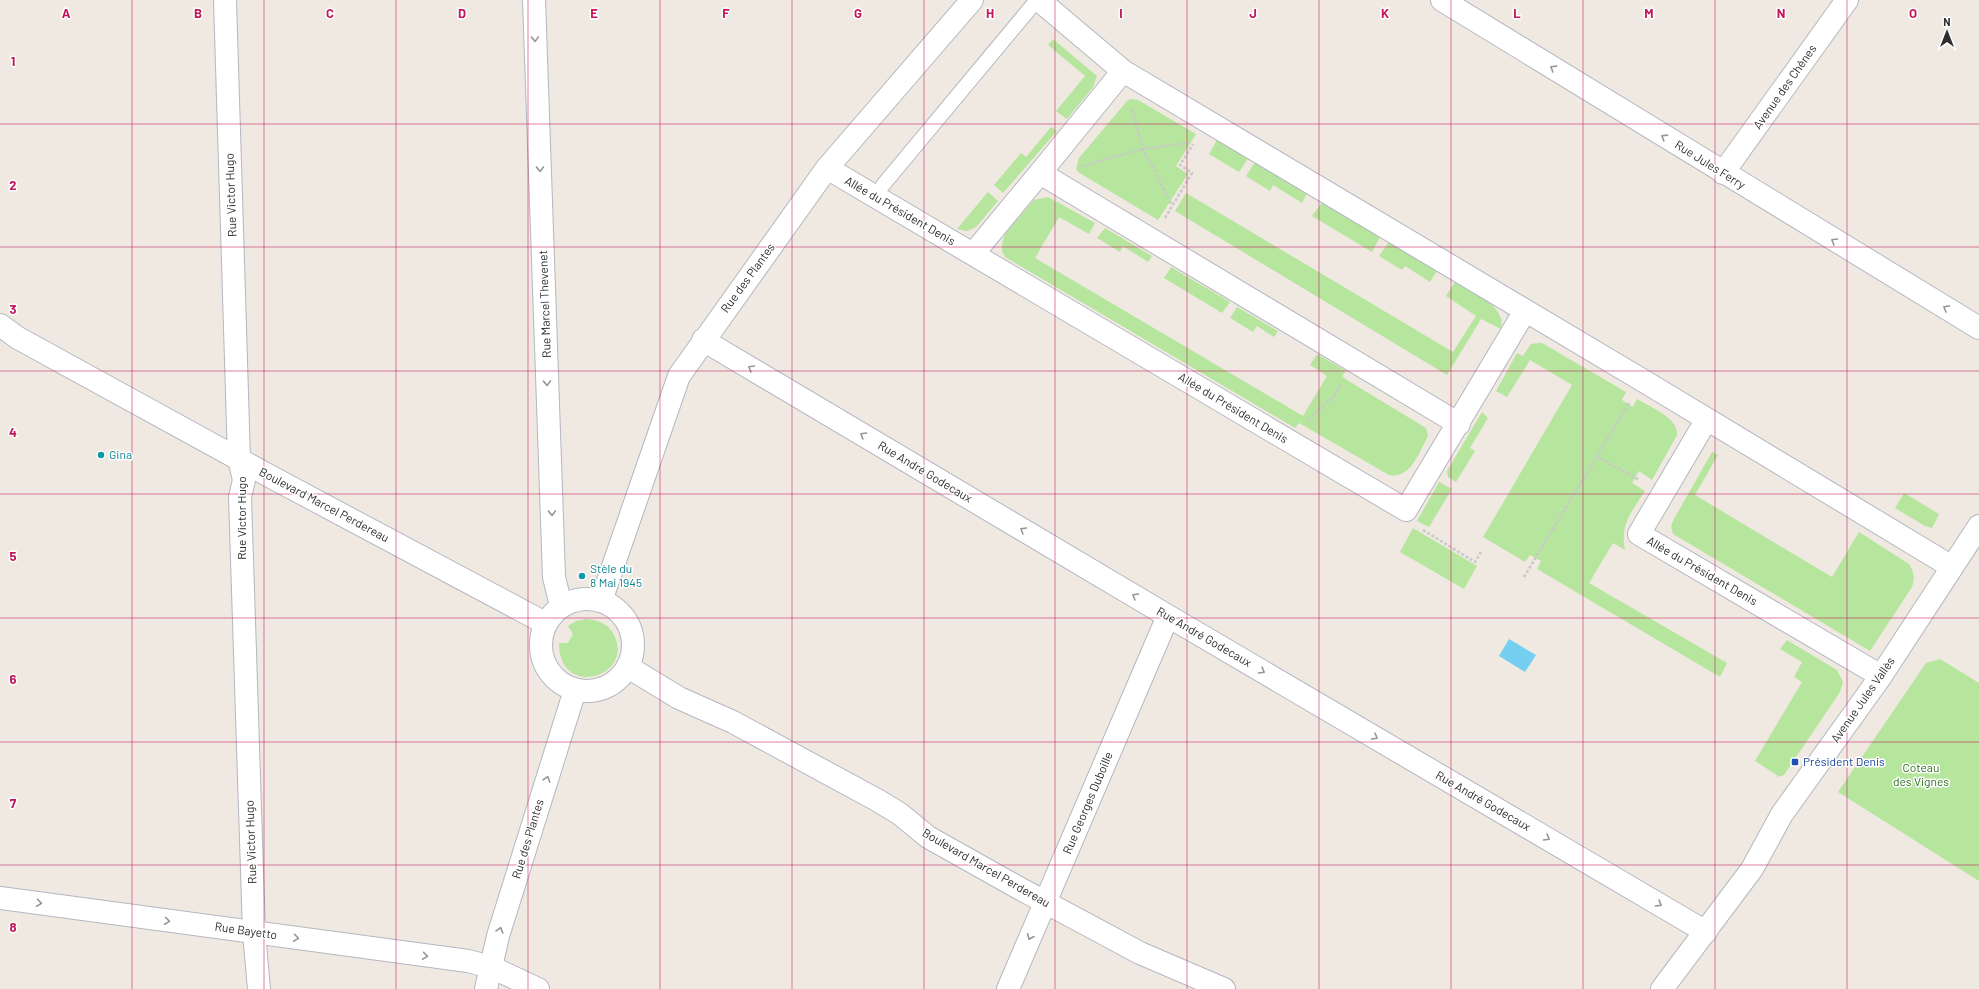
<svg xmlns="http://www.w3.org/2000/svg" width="1979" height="989" viewBox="0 0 1979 989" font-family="Barlow,sans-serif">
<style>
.green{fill:#b6e59e}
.water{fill:#75cff0}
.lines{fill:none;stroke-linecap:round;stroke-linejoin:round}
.lane-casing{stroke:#b4b7c1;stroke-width:16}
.street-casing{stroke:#b4b7c1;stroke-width:24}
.secondary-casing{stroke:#b4b7c1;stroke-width:24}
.path{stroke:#c9c9c9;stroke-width:2.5;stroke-dasharray:3 2;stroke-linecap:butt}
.lane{stroke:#fff;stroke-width:14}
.street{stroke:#fff;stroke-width:22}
.secondary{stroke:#fff;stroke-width:22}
.oneway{stroke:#969696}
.grid{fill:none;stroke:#c2185b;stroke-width:1;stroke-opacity:0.55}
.culture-dot{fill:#0f9aa8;stroke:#fff;stroke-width:1.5}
.transit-dot{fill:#1a4fb4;stroke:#fff;stroke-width:1.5}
.labels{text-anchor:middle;stroke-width:3;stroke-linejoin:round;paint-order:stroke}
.street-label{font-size:12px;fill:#2e2e2e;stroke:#fff}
.culture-label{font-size:12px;fill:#0d838f;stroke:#fff;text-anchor:start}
.transit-label{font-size:12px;fill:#164399;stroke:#fff;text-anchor:start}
.park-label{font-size:12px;fill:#2c6e1b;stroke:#fff}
.grid-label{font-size:13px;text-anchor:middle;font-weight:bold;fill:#c2185b;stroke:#fff;stroke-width:3;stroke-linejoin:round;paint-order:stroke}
</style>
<rect width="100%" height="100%" fill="#efe9e1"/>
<path class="green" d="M 1053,39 L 1097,76 L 1093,87 L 1067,119 L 1056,111 L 1085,76 L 1048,45 Z
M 1131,99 L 1138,100 L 1196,134 L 1176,166 L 1188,174 L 1158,220 L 1078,172 L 1076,169 L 1079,158 L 1127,101 Z
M 1051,127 L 1057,131 L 1003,193 L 994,185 L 1021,153 L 1026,157 Z
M 1218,138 L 1249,157 L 1239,172 L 1209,154 Z
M 1255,162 L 1307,193 L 1302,203 L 1273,185 L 1270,191 L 1246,176 Z
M 988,192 L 998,201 L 976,227 L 967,231 L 957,229 Z
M 1186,193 L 1453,352 L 1476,316 L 1446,296 L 1455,282 C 1471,292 1507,305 1501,329 L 1481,319 L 1447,375 L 1175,211 Z
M 1048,197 L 1095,223 L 1089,234 L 1059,217 L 1035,258 L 1303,416 L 1327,376 L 1310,365 L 1317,354 L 1346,371 L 1342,376 L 1347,380 L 1426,428 L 1428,436 C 1420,451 1410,480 1389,475 L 1299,423 L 1295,428 L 1005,257 L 1002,251 L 1002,244 L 1005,234 L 1034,200 Z
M 1323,201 L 1380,237 L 1372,252 L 1312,216 Z
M 1105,228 L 1152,256 L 1148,262 L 1123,246 L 1120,252 L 1097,238 Z
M 1389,242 L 1437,271 L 1430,282 L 1405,266 L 1402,270 L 1379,256 Z
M 1171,267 L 1230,302 L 1222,313 L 1164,278 Z
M 1237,307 L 1278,331 L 1274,337 L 1257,326 L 1253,332 L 1230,318 Z
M 1538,343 L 1542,343 L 1626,392 L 1622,400 L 1633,407 L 1637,399 C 1650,407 1679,418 1677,435 L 1652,480 L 1639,471 L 1632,483 L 1645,491 C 1631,513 1620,523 1625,550 L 1613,543 L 1589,583 L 1727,663 L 1720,677 L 1537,569 L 1541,561 L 1530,555 L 1525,562 L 1483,537 L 1572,385 L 1530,360 L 1507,397 L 1496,391 L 1517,353 L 1523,356 L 1531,344 Z
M 1482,412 L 1488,418 L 1470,448 L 1475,451 L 1456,482 L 1448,477 L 1447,471 Z
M 1712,452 L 1718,455 L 1695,495 L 1832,577 L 1859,532 L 1909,564 C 1914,572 1915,578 1912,587 L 1870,651 L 1673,534 L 1671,526 L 1674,519 Z
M 1439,482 L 1452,489 L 1429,527 L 1417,521 Z
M 1904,493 L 1939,514 L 1932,528 L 1925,526 L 1895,508 Z
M 1413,528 L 1477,566 L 1464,589 L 1400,552 Z
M 586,619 C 598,620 608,623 614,635 C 635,677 559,700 559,643 L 568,643 L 573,634 L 568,626 L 576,621 Z
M 1787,640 L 1837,670 L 1843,682 L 1840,692 L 1784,775 L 1777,777 L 1777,775 L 1755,761 L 1802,682 L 1794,677 L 1802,662 L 1780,649 Z
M 1940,659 L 1979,683 L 1979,881 L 1838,792 L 1926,663 Z"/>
<path class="water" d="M 1509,639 L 1536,655 L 1525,672 L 1499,656 Z"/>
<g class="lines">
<g class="lane-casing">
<path id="lane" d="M 883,185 L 1037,0"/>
</g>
<g class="street-casing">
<path id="street" d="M 225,0 L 239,459 L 244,480 L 240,497 L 254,933 L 259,989
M 534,0 L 554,577 L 561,606
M 1039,0 L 1123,71 L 1642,380 L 1952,567
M 1442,0 L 1979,328
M 1123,71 L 1040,173 L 1459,424
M 827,168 L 1406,510 L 1525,311
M 1723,173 L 1847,0
M 973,254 L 1040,173
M 0,325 L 18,338 L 275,479 L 545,623
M 703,340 L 1168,616 L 1706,932
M 1707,419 L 1639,534 L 1881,676
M541 645a46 46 0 1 1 92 0a46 46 0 1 1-92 0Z
M 601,601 L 679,376 L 827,168 L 972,0
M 628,667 L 679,698 L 733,722 L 877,800 L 900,814 L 928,837 L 1017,887 L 1140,953 L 1224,989
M 0,898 L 468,961 L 491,967 L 538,989
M 486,989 L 498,936 L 575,690
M 1008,989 L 1168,616"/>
</g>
<g class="secondary-casing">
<path id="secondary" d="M 1662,989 L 1752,869 L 1782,814 L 1881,676 L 1979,526"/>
</g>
<path class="path" d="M 1132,109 L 1143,149 L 1172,205
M 1082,166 L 1143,149 L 1188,143
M 1165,218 L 1192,173 L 1180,165 L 1193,144
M 1308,420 L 1335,395 L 1341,384
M 1596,456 L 1639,480
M 1423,530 L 1475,562 L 1481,552
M 1524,577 L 1629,403"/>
<use href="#lane" class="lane"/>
<use href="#street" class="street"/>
<use href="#secondary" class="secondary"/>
</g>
<defs><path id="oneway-chevron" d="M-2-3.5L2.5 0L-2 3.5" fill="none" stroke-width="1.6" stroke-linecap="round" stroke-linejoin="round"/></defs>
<g class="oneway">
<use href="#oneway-chevron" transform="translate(535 39) rotate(88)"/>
<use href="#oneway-chevron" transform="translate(1553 68) rotate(-148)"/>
<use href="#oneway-chevron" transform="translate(1664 137) rotate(-148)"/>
<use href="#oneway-chevron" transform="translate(540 169) rotate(88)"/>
<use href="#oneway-chevron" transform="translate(1834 241) rotate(-149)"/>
<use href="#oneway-chevron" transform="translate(1946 308) rotate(-149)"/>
<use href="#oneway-chevron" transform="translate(751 368) rotate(-149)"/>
<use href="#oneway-chevron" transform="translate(547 383) rotate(88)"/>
<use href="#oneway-chevron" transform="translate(863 435) rotate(-149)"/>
<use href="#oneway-chevron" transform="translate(552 513) rotate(88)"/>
<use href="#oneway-chevron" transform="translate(1023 530) rotate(-149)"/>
<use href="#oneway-chevron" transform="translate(1135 596) rotate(-149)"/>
<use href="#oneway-chevron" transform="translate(1262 671) rotate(30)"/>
<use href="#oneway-chevron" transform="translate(1375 737) rotate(30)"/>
<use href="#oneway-chevron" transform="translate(547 779) rotate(-73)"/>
<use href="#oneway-chevron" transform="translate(1547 838) rotate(30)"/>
<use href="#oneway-chevron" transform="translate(39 903) rotate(8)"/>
<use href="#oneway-chevron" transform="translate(1659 904) rotate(30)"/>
<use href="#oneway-chevron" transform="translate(167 921) rotate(8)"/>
<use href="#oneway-chevron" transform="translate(500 930) rotate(-73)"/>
<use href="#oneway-chevron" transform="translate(1030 937) rotate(113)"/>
<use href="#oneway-chevron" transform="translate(296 938) rotate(8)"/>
<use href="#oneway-chevron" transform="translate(425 956) rotate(8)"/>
</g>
<path class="grid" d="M 132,0 L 132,989M 264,0 L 264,989M 396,0 L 396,989M 528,0 L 528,989M 660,0 L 660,989M 792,0 L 792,989M 924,0 L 924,989M 1055,0 L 1055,989M 1187,0 L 1187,989M 1319,0 L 1319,989M 1451,0 L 1451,989M 1583,0 L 1583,989M 1715,0 L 1715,989M 1847,0 L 1847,989M 0,124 L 1979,124M 0,247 L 1979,247M 0,371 L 1979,371M 0,494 L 1979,494M 0,618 L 1979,618M 0,742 L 1979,742M 0,865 L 1979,865"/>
<g class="culture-dot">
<circle cx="101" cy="455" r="4"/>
<circle cx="582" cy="576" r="4"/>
</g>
<rect class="transit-dot" x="1791" y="758" width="8" height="8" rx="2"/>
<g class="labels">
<g class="street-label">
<text transform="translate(1785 87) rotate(-55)" y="4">Avenue des Chênes</text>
<text transform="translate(1710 165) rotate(32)" y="4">Rue Jules Ferry</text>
<text transform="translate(231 195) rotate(-92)" y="4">Rue Victor Hugo</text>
<text transform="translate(900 211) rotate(30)" y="4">Allée du Président Denis</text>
<text transform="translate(748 278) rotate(-54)" y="4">Rue des Plantes</text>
<text transform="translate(545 304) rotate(-92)" y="4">Rue Marcel Thevenet</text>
<text transform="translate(1233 408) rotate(31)" y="4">Allée du Président Denis</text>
<text transform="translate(925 472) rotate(31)" y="4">Rue André Godecaux</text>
<text transform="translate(324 505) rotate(28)" y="4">Boulevard Marcel Perdereau</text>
<text transform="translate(242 518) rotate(-90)" y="4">Rue Victor Hugo</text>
<text transform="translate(1702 571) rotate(30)" y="4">Allée du Président Denis</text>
<text transform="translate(1204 637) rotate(30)" y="4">Rue André Godecaux</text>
<text transform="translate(1863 700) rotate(-55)" y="4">Avenue Jules Vallès</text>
<text transform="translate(1483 801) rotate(30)" y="4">Rue André Godecaux</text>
<text transform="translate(1088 803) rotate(-67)" y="4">Rue Georges Duboille</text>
<text transform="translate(528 839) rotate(-73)" y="4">Rue des Plantes</text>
<text transform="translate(251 842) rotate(-92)" y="4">Rue Victor Hugo</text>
<text transform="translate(986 868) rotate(30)" y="4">Boulevard Marcel Perdereau</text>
<text transform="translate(246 931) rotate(8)" y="4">Rue Bayetto</text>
</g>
<g class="culture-label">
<text x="109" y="459">Gina</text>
<text x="590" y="573">Stèle du<tspan x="590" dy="14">8 Mai 1945</tspan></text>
</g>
<g class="transit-label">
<text x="1803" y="766">Président Denis</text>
</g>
<g class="park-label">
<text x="1921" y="772">Coteau<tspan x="1921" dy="14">des Vignes</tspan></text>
</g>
</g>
<g class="grid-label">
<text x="66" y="18">A</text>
<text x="198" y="18">B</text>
<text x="330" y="18">C</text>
<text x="462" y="18">D</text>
<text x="594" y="18">E</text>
<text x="726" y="18">F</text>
<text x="858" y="18">G</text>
<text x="990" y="18">H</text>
<text x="1121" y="18">I</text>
<text x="1253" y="18">J</text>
<text x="1385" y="18">K</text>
<text x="1517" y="18">L</text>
<text x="1649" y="18">M</text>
<text x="1781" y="18">N</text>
<text x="1913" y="18">O</text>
<text x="13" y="66">1</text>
<text x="13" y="190">2</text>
<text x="13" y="314">3</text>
<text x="13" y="437">4</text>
<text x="13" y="561">5</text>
<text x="13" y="684">6</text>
<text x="13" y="808">7</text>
<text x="13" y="932">8</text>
</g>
<g transform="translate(1947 32)" stroke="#ffffff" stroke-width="3" paint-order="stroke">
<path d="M0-3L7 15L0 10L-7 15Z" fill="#2e2e2e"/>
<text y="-6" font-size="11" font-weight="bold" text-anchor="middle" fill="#2e2e2e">N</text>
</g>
</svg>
